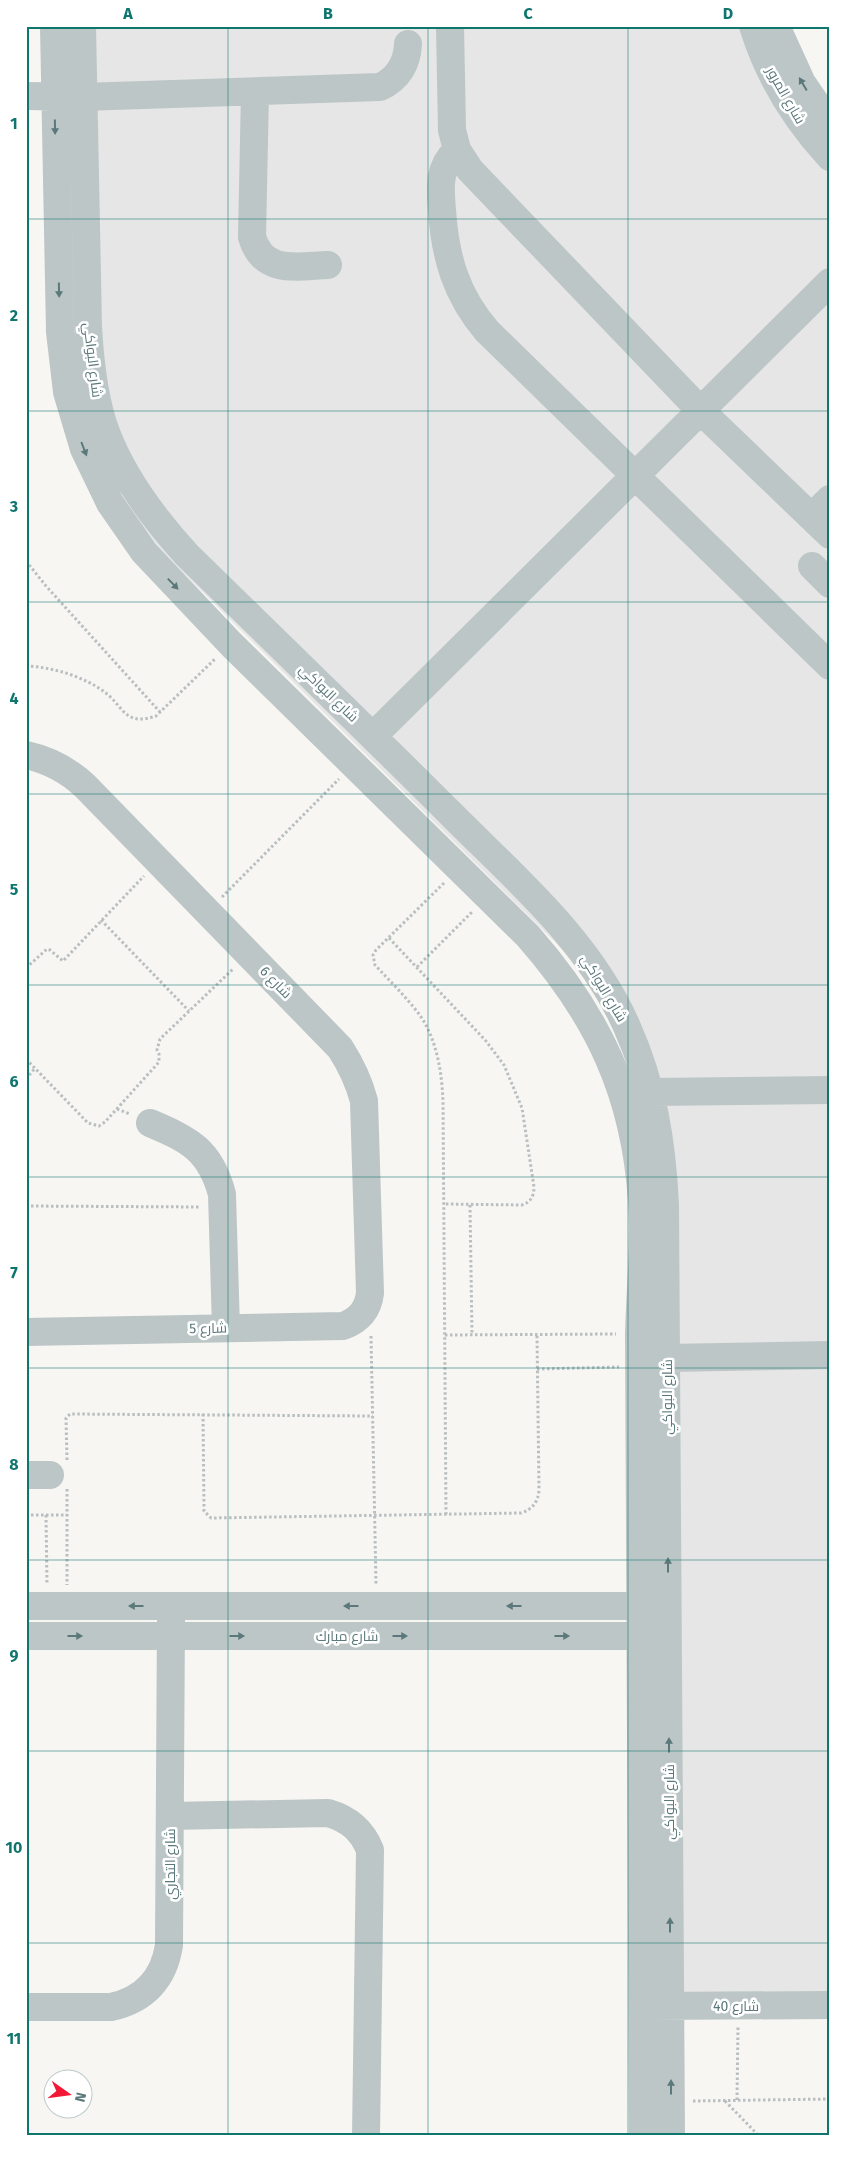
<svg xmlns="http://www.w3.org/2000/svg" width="856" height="2162" viewBox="0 0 856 2162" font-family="'Fira Sans',Cairo,sans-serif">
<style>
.built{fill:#e5e6e5}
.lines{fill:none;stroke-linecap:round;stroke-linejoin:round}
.path{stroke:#b9bfc0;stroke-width:3;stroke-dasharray:2.5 2.5;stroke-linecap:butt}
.minor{stroke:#bcc6c6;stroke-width:28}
.oneway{fill:#5b787b}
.grid{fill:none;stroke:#0f766e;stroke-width:1;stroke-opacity:0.55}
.labels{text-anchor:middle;stroke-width:5;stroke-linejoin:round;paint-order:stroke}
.street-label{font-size:14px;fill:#5b787b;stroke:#fff}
.neatline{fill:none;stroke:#0f766e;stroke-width:2}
.grid-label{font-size:16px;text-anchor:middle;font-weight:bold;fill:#0f766e}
</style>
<rect width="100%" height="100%" fill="#f7f6f3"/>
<path class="built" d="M 69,26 L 765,26 L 830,147 L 830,1996 L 656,1996 L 640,1102 L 626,1056 L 605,1011 L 578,969 L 562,949 L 164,554 L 141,526 L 120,495 L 79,390 L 71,315 Z"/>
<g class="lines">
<path class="path" d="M 26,561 L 46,586 L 160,712
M 26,666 C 53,667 86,677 107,694 C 115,700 121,711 129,716 C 137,721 147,719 156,716 L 216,658
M 444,883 L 376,950 L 373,955 L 375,965 C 390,981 406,997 419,1014 C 437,1039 442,1073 443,1102 L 446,1515
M 222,897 L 339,779
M 101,920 L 189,1011
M 389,938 L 486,1041 L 504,1065 L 522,1108 L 534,1187 C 534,1196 531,1202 522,1205 L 444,1204
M 417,967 L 473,911
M 26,968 L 47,949 L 50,950 L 63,961 L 144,876
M 26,1059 L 88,1123 L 99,1126 L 105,1122 L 159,1062 L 159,1054 L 157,1050 L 160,1039 L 233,969
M 26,1079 L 35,1068
M 117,1109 L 130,1114
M 470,1205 L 472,1335
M 26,1206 L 201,1207
M 445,1335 L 616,1334
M 371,1336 L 376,1584
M 537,1369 L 619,1367
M 203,1414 L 204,1507 L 204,1511 L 211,1518 L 521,1513 C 533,1509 538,1502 539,1490 L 537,1335
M 67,1460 L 66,1418 L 70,1414 L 373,1416
M 67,1489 L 67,1585
M 26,1515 L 67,1515
M 46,1515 L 47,1585
M 737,2100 L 738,2026
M 693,2101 L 830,2099
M 725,2101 L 759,2136"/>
<path class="minor" d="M 54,26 L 60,332 L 67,392 L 84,449 L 110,503 L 144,552 L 231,644 L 528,936 C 598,1016 635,1093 642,1201 C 645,1243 640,1292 639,1334 L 643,2136
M 82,26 L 88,327 C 90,362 94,402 107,435 C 125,481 155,520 187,555 C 276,642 365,728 453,816 C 517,880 590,942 627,1027 C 653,1085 662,1142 665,1205 L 671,2136
M 450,26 L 452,130 L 457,150 L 470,170 L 700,410 L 830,535
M 753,26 C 768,75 795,119 830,157
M 776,26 L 802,83 L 830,124
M 255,92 L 252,237 C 263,275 297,266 328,265
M 26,96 L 82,97 L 380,87 C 398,79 407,64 408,44
M 457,150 C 438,168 440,186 442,210 C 445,257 456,295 487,331 L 830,666
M 812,517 L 830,499
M 812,566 L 830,584
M 373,736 L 830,282
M 26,755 C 49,760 68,770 85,786 L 340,1048 C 351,1065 359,1082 364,1101 L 370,1293 C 368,1310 359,1320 343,1326 L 26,1332
M 651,1092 L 830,1090
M 150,1123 C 190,1140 210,1150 222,1194 L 226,1328
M 667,1358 L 830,1355
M 26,1475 L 50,1475
M 26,1606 L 659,1606
M 26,1636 L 660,1636
M 170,1816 L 328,1813 C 349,1819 362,1830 370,1850 L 366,2136
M 652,2006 L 830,2005
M 26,2007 L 111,2007 C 144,2000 164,1979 169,1945 L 171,1618"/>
</g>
<defs><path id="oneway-solid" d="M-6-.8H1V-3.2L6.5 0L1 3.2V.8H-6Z" transform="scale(1.25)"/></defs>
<g class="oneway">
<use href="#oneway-solid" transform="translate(803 84) rotate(-120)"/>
<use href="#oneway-solid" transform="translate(55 127) rotate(89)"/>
<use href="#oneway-solid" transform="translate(59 290) rotate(89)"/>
<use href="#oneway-solid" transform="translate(84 449) rotate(69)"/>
<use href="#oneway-solid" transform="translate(173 584) rotate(46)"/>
<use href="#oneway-solid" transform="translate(668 1565) rotate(-90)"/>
<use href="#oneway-solid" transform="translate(136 1606) rotate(-180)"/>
<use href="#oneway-solid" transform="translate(351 1606) rotate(-180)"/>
<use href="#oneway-solid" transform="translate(514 1606) rotate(-180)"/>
<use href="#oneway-solid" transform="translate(75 1636)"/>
<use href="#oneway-solid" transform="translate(237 1636)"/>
<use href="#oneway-solid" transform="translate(400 1636)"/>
<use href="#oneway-solid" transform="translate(562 1636)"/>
<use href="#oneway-solid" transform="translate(669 1745) rotate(-90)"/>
<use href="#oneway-solid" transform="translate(670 1925) rotate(-90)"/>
<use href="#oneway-solid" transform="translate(671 2087) rotate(-90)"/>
</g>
<path class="grid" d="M 228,26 L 228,2136M 428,26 L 428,2136M 628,26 L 628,2136M 26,219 L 830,219M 26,411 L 830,411M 26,602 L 830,602M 26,794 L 830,794M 26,985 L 830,985M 26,1177 L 830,1177M 26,1368 L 830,1368M 26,1560 L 830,1560M 26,1751 L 830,1751M 26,1943 L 830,1943"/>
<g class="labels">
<g class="street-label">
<text transform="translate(786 95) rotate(60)" y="5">شارع المرور</text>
<text transform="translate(93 360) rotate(83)" y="5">شارع البواكي</text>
<text transform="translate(329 693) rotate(44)" y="5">شارع البواكي</text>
<text transform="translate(276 982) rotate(46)" y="5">شارع 6</text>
<text transform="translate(604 988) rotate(59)" y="5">شارع البواكي</text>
<text transform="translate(208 1328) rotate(-1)" y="5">شارع 5</text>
<text transform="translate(667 1397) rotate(-90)" y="5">شارع البواكي</text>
<text x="347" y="1641">شارع مبارك</text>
<text transform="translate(669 1802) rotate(-90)" y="5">شارع البواكي</text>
<text transform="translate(170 1864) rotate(-90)" y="5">شارع التجاري</text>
<text x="736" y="2011">شارع 40</text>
</g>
</g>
<rect width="856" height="2162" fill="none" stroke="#ffffff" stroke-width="55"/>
<g transform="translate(68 2094) rotate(104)"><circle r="24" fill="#ffffff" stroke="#bdc9ca"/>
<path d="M0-4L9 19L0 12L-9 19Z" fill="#f11936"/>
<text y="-8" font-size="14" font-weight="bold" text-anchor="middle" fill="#5b787b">N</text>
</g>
<rect x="28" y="28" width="800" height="2106" class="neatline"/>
<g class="grid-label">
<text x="128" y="19">A</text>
<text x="328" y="19">B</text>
<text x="528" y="19">C</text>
<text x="728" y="19">D</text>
<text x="14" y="129">1</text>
<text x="14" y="321">2</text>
<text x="14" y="512">3</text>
<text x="14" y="704">4</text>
<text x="14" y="895">5</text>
<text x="14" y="1087">6</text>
<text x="14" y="1278">7</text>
<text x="14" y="1470">8</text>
<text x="14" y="1661">9</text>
<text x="14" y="1853">10</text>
<text x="14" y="2044">11</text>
</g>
</svg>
